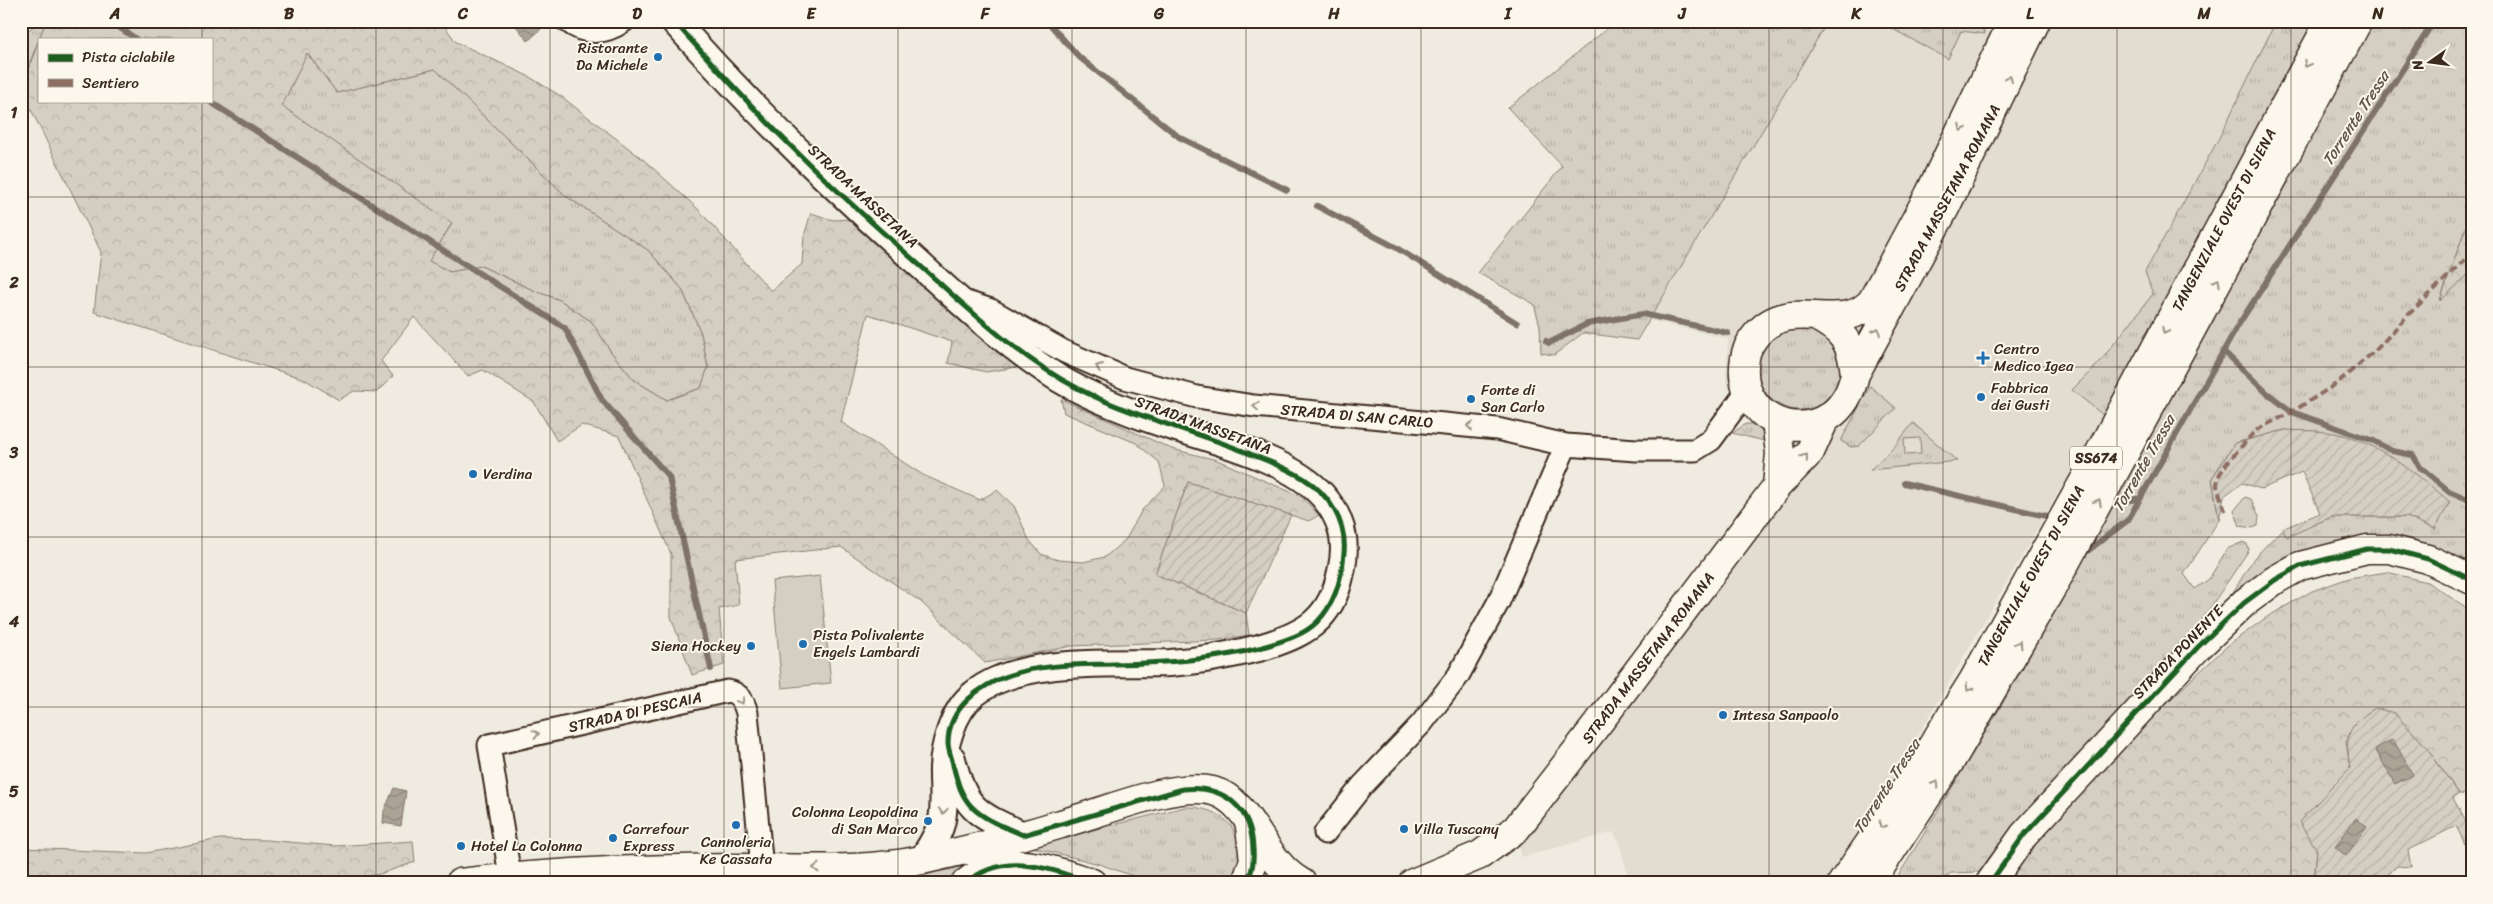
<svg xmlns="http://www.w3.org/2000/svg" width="2493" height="904" viewBox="0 0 2493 904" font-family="Sriracha,sans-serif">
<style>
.built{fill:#e2dcd1}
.grass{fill:url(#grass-tufts);stroke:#887c70;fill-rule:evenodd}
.forest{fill:url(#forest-crowns);stroke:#887c70;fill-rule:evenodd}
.garden{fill:url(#garden-furrows);stroke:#887c70}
.pitch{fill:#d5cec3;stroke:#887c70}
.water{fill:url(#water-waves);stroke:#7f7367}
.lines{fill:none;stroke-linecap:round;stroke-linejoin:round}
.stream{stroke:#7f7367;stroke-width:6}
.minor-casing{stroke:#3b2a1e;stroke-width:25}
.tertiary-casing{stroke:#3b2a1e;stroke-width:30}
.primary-casing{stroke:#3b2a1e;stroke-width:31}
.trunk-casing{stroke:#3b2a1e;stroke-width:31}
.minor{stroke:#fbf7ec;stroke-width:21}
.tertiary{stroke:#fbf7ec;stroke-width:26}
.primary{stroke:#fbf7ec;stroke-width:28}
.trunk{stroke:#fbf7ec;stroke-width:28}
.quiet{stroke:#8d6e63;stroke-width:4;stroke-dasharray:8 4;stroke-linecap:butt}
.cycleway-casing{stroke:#fbf7ec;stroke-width:8}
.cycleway{stroke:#1b5e20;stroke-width:5}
.oneway{stroke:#9b9085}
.grid{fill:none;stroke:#3b2a1e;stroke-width:1;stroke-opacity:0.55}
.poi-dot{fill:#1f6fb2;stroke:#fbf7ec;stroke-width:2}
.labels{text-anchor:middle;stroke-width:4;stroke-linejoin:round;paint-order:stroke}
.shield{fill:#fbf7ec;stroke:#75685c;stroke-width:1}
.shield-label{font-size:14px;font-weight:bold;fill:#3b2a1e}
.poi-label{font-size:15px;fill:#3b2a1e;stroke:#fbf7ec;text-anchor:start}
.street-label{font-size:15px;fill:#3b2a1e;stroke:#fbf7ec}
.water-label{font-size:16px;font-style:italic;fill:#635448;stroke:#fbf7ec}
.neatline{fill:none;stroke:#3b2a1e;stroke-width:2}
.grid-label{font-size:16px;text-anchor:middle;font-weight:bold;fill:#3b2a1e}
</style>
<defs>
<pattern id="grass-tufts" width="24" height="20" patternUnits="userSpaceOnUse" patternTransform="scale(1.25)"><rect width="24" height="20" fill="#d5cec3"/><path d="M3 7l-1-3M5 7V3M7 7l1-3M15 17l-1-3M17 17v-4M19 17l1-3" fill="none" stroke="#b8b1a7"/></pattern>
<pattern id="forest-crowns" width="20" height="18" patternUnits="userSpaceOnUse" patternTransform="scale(1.25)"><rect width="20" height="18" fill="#d5cec3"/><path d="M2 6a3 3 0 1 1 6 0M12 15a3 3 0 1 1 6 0" fill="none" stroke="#b8b1a7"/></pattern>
<pattern id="garden-furrows" width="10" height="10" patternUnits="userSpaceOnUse" patternTransform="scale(1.25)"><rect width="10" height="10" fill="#d5cec3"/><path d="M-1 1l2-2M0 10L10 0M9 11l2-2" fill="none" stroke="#b8b1a7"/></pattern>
<pattern id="water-waves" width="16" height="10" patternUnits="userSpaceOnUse" patternTransform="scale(1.25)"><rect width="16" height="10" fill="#aca397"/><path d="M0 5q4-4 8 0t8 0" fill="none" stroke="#8d857b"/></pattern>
</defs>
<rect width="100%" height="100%" fill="#f0ebe0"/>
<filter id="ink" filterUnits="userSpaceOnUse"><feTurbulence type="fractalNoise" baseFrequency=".02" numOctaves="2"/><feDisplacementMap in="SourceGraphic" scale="10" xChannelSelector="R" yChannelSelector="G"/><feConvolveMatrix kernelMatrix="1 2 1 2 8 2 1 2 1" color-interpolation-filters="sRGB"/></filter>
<g filter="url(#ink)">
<path class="built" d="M 1828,21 L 1878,21 L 1947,59 L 1961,31 L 1984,34 L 1979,21 L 2276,21 L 2218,140 L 2145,272 L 2154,294 L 2099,363 L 2072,390 L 2103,415 L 1869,821 L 1828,883 L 1630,883 L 1619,842 L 1613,832 L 1522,857 L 1516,829 L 1770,495 L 1771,457 L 1761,428 L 1751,424 L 1736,406 L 1726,382 L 1728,339 L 1649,320 Z"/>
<path class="grass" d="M 40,21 L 46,21 L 21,85 L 21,36 Z
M 1617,21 L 1828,21 L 1637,340 L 1583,333 L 1554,355 L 1541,353 L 1540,326 L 1534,304 L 1478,273 L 1562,166 L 1508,108 Z
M 1878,21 L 1979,21 L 1985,34 L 1961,31 L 1948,59 Z
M 2276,21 L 2314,21 L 2103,415 L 2072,390 L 2099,363 L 2153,294 L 2145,272 L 2218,140 Z
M 2371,21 L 2472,21 L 2472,210 L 2440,300 L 2472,271 L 2472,568 C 2450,557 2427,540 2402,537 C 2336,528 2283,568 2229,599 L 2254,558 L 2282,529 L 2287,536 L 2331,517 L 2407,517 L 2435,529 L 2285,430 L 2235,443 L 2212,478 L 2219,520 L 2184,574 L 2195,589 L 2209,579 L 2227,549 L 2243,542 L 2247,544 L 2249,550 L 2187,642 L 1994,851 L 1979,872 L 1951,873 L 1937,883 L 1894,883 L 1996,715 L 2069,586 Z
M 307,52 L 337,93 L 435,69 L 566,196 L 648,250 L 682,289 L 701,333 L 708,368 L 701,388 L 667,400 L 634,380 L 611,352 L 592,322 L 560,300 L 535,291 L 481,266 L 450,272 L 428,261 L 452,224 L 282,106 Z
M1758 369a41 41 0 1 1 82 0a41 41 0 1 1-82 0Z
M 1870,386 L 1896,408 L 1859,446 L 1851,447 L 1841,441 Z
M 1913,423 L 1957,461 L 1870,470 L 1894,447 ZM 1920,438 L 1921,454 L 1905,455 L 1904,439 Z
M 1746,424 L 1751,424 L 1767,432 L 1772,443 L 1732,433 Z
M 2245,497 L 2251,499 L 2259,516 L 2258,526 L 2252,528 L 2240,526 L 2234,511 Z
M 1185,807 C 1230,806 1258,846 1226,883 L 1153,883 L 1099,864 L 1028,846 Z
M 962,863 L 964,865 L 943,883 L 914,883 L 911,880 Z"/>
<path class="forest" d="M 46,21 L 441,21 L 456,42 L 528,76 L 562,97 L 644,160 L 698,209 L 771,291 L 802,264 L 804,236 L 811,213 L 833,220 L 850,219 L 971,329 L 1017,367 L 986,372 L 948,363 L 952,342 L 868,314 L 841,422 L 923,475 L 980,500 L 997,490 L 1014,506 L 1029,540 L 1041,554 L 1058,560 L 1083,562 L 1105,557 L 1126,539 L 1142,510 L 1165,486 L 1159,462 L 1136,443 L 1064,413 L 1061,399 L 1172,449 L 1217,460 L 1302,497 L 1319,515 L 1309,521 L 1188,482 L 1155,574 L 1246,613 L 1249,635 L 1218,640 L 1072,646 L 985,663 L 921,602 L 841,547 L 735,559 L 739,605 L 719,609 L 724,665 L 692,675 L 671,617 L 671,554 L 619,436 L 582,425 L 557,441 L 534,402 L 483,370 L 468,376 L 414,317 L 381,361 L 393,376 L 377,392 L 354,391 L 339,400 L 304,379 L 94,312 L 101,252 L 21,89 L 39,40 L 39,101 L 211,101 L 211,39 L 39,39 ZM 307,53 L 337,93 L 435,69 L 566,196 L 648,250 L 682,289 L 701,333 L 708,367 L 701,388 L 667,400 L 634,380 L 611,352 L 592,322 L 560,300 L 535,291 L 481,266 L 450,272 L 429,261 L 452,223 L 282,106 Z
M 2472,210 L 2472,271 L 2440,301 Z
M 2387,572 L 2427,582 L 2472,611 L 2472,795 L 2459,794 L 2425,745 L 2394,713 L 2346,741 L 2350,768 L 2317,850 L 2314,883 L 2005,883 L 2077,788 L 2227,646 L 2267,617 L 2312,591 L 2349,578 Z
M 220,839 L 266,840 L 335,846 L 413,841 L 415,862 L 380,874 L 331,883 L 21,883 L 21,848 L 146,853 Z"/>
<path class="garden" d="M 2285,430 C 2303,431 2322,430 2339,434 C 2378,442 2421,477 2450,502 L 2435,529 L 2407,517 L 2331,517 L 2287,537 L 2282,529 L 2320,513 L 2302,472 L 2261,489 L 2242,483 L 2224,496 L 2219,520 L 2212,478 L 2235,443 Z
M 1188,482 L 1291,515 L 1246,613 L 1155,574 Z
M 2375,708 L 2394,713 L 2425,745 L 2459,794 L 2453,798 L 2472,833 L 2472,858 L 2456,826 L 2408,850 L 2411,867 L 2397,866 L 2380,883 L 2314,883 L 2317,850 L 2299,822 L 2350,768 C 2345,735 2346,727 2375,708 Z"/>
<path class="pitch" d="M 820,576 L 831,683 L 782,688 L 772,581 Z"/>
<path class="water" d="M 512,21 L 535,21 L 541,29 L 528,41 Z
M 2393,739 L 2413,775 L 2395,784 L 2375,749 Z
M 394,788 L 406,791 L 401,826 L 383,823 L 384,811 Z
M 2356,818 L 2367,827 L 2346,856 L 2335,847 Z"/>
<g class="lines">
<path class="stream" d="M 110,21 L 136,39
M 1047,21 L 1079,57 L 1179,137 L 1287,190
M 209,101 L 565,328 L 602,400 L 669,477 L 711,669
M 1317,206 L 1395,247 L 1517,323
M 1546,341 L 1549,343 L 1587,324 L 1643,314 L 1728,333
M 2223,351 L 2267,393 L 2292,412 L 2374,441 L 2392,451 L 2413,455 L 2420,467 L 2449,491 L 2472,501
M 1904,483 L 2046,516 L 2056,514
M 2105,505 L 2141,498
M 2082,555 L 2128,520 L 2237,327 L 2434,21"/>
<g class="minor-casing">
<path id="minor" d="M 567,21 C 585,36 605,34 624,21
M 963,301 L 991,310 L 1065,352 L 1125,378 L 1197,397 L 1254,406 L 1497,429 L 1566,445 L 1636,450 L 1695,450 L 1711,440 L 1747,391
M 1325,833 L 1362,786 L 1422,723 L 1458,676 L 1499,601 L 1566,445
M 510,876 L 489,745 L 728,691 C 740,693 744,702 747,713 L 762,868"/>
</g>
<g class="tertiary-casing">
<path id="tertiary" d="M 674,21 C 752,108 832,187 919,264 C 963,304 1007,346 1058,378 C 1090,397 1126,411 1161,423 C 1208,439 1290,458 1323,496 C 1343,519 1348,543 1341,572 C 1331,621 1304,635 1259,648 C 1231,655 1200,661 1170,663 C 1113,665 1020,656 974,694 C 953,710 942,749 943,775 C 943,790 945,805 942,820 C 939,835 930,847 922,860
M 952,759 C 965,810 976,814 1023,835"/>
</g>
<g class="primary-casing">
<path id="primary" d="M 2013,21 L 1929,195 L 1872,301 C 1841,337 1792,294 1757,334 C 1751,341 1746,350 1745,358 C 1732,433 1838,456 1855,374 L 1946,206 L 2036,21
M 1815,316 C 1843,330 1852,343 1855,374
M 1776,421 L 1780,453 L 1777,486
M 460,883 C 554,871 648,869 743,868 C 802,868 864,872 922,860 C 969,850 1015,838 1061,824 C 1101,813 1174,781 1213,791 C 1253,802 1261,861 1302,883
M 966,883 C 1005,850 1050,869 1092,883
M 1246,883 L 1254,860 L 1250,827
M 1413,883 L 1480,855 L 1516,829 L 1613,704 L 1777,486 L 1810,452 L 1824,421
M 1990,883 L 2024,835 L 2198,647 L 2244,603 L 2275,580 L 2300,566 L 2367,549 L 2389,549 L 2428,559 L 2472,580"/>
</g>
<g class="trunk-casing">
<path id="trunk" d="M 1842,883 L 1889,815 L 1973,681 L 2100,452 L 2330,21
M 1870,883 L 1953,757 L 2054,584 L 2358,21"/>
</g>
<use href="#minor" class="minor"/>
<use href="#tertiary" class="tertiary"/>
<use href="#primary" class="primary"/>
<use href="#trunk" class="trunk"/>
<path class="quiet" d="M 2225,511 L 2217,486 L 2218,477 L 2227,463 L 2256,430 L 2292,412 L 2336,384 L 2377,349 L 2407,316 L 2472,253"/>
<g class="cycleway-casing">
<path id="cycleway" d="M 674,21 C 714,66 755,111 798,153 C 839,194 882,232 925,270 C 974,314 1021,359 1079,389 C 1135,418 1197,431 1255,456 C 1271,462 1288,469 1303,478 C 1329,494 1347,522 1344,553 C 1342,577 1335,604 1317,622 C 1303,636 1282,641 1263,647 C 1214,660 1165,663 1114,664 C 1080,665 1042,664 1010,675 C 980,685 948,708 948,743 C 948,750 952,758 953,765 C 957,780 960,794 971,806 C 984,820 1005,827 1023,835 L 1183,789 C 1224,785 1252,808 1253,849 C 1254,861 1253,872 1246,883
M 966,883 C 1005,850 1050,869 1092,883
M 1990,883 L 2024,835 L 2198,647 L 2244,603 L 2275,580 L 2300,566 L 2367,549 L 2389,549 L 2428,559 L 2472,580"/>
</g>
<use href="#cycleway" class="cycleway"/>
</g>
<defs><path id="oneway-chevron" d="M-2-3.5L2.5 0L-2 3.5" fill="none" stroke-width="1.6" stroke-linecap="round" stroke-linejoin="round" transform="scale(1.25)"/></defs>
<g class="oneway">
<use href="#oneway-chevron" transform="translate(2307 64) rotate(118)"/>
<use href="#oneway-chevron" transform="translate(2009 78) rotate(-65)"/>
<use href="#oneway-chevron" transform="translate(1962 128) rotate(116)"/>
<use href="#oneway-chevron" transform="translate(2217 282) rotate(-62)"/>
<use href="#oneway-chevron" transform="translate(1877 331) rotate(-63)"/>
<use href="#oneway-chevron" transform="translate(2165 331) rotate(118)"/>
<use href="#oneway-chevron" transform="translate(1099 367) rotate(-157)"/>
<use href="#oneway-chevron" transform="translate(1256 406) rotate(-174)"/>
<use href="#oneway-chevron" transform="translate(1470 426) rotate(-174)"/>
<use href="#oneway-chevron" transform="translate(1805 457) rotate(-51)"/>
<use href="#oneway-chevron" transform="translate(2098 502) rotate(-62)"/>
<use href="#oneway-chevron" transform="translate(2019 644) rotate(-60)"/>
<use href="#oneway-chevron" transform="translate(1969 688) rotate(122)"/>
<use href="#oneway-chevron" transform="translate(741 701) rotate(59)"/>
<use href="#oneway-chevron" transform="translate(536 734) rotate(-13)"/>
<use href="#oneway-chevron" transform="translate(1936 784) rotate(-58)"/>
<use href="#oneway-chevron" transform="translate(943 811) rotate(94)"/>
<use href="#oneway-chevron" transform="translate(1882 825) rotate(125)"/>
<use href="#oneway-chevron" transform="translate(816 868) rotate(-180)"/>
</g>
</g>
<path class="grid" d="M 202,21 L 202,39M 376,21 L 376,883M 550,21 L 550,883M 724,21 L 724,883M 898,21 L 898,883M 1072,21 L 1072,883M 1246,21 L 1246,883M 1421,21 L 1421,883M 1595,21 L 1595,883M 1769,21 L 1769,883M 1943,21 L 1943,883M 2117,21 L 2117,883M 2291,21 L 2291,883M 202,101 L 202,883M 21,197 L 2472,197M 21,367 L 2472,367M 21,537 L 2472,537M 21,707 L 2472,707"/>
<g class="poi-dot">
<circle cx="658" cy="57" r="5"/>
<path d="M1980.5 350.5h5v5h5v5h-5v5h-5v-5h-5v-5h5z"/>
<circle cx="1981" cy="397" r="5"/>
<circle cx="1471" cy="399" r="5"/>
<circle cx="473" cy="474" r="5"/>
<circle cx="803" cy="644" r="5"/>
<circle cx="751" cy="646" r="5"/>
<circle cx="1723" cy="715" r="5"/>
<circle cx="928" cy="821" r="5"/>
<circle cx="736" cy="825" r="5"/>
<circle cx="1404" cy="829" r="5"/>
<circle cx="613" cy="838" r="5"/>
<circle cx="461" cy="846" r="5"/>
</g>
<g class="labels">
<rect class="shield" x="2070" y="446.5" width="52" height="23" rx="4"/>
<g class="shield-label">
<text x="2096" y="463">SS674</text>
</g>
<g class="poi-label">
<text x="648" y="53" text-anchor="end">Ristorante<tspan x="648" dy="17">Da Michele</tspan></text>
<text x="1994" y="354">Centro<tspan x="1994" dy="17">Medico Igea</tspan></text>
<text x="1991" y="393">Fabbrica<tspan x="1991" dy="17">dei Gusti</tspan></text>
<text x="1481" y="395">Fonte di<tspan x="1481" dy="17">San Carlo</tspan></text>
<text x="483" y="479">Verdina</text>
<text x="813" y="640">Pista Polivalente<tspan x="813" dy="17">Engels Lambardi</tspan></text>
<text x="741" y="651" text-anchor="end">Siena Hockey</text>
<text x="1733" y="720">Intesa Sanpaolo</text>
<text x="918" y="817" text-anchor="end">Colonna Leopoldina<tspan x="918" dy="17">di San Marco</tspan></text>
<text x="623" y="834">Carrefour<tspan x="623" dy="17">Express</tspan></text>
<text x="1414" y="834">Villa Tuscany</text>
<text x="736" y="847" text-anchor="middle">Cannoleria<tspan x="736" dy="17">Ke Cassata</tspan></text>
<text x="471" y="851">Hotel La Colonna</text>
</g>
<g class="street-label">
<text transform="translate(863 196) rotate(43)" y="5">STRADA MASSETANA</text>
<text transform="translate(1947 198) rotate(-62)" y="5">STRADA MASSETANA ROMANA</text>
<text transform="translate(2224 220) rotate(-62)" y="5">TANGENZIALE OVEST DI SIENA</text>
<text transform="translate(1357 416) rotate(5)" y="5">STRADA DI SAN CARLO</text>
<text transform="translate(1203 425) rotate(20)" y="5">STRADA MASSETANA</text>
<text transform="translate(2031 576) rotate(-61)" y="5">TANGENZIALE OVEST DI SIENA</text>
<text transform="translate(2178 652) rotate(-46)" y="5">STRADA PONENTE</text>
<text transform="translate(1648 658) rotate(-53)" y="5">STRADA MASSETANA ROMANA</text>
<text transform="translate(635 712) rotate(-13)" y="5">STRADA DI PESCAIA</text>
</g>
<g class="water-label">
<text transform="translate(2355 118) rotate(-57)" y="6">Torrente Tressa</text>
<text transform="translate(2143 463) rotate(-60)" y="6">Torrente Tressa</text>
<text transform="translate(1886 786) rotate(-57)" y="6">Torrente Tressa</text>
</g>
</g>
<rect width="2493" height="904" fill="none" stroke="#fbf7ec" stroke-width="55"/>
<rect x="38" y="38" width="175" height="65" fill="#fbf7ec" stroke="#aea59a"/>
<rect x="48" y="54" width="25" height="8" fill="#1b5e20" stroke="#aea59a"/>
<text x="82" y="62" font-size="15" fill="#3b2a1e">Pista ciclabile</text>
<rect x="48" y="79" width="25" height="8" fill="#8d6e63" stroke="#aea59a"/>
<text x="82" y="88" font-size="15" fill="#3b2a1e">Sentiero</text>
<g transform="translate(2430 62) rotate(256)" stroke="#fbf7ec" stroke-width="4" paint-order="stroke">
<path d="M0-4L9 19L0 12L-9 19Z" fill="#3b2a1e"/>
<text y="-8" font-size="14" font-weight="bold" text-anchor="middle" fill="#3b2a1e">N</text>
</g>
<rect x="28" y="28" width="2438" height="848" class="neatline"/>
<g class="grid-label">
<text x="115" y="19">A</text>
<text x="289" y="19">B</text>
<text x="463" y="19">C</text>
<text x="637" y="19">D</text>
<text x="811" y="19">E</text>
<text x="985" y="19">F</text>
<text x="1159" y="19">G</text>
<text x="1334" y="19">H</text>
<text x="1508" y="19">I</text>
<text x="1682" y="19">J</text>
<text x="1856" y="19">K</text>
<text x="2030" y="19">L</text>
<text x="2204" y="19">M</text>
<text x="2378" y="19">N</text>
<text x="14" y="118">1</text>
<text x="14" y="288">2</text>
<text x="14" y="458">3</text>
<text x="14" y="627">4</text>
<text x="14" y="797">5</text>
</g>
</svg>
